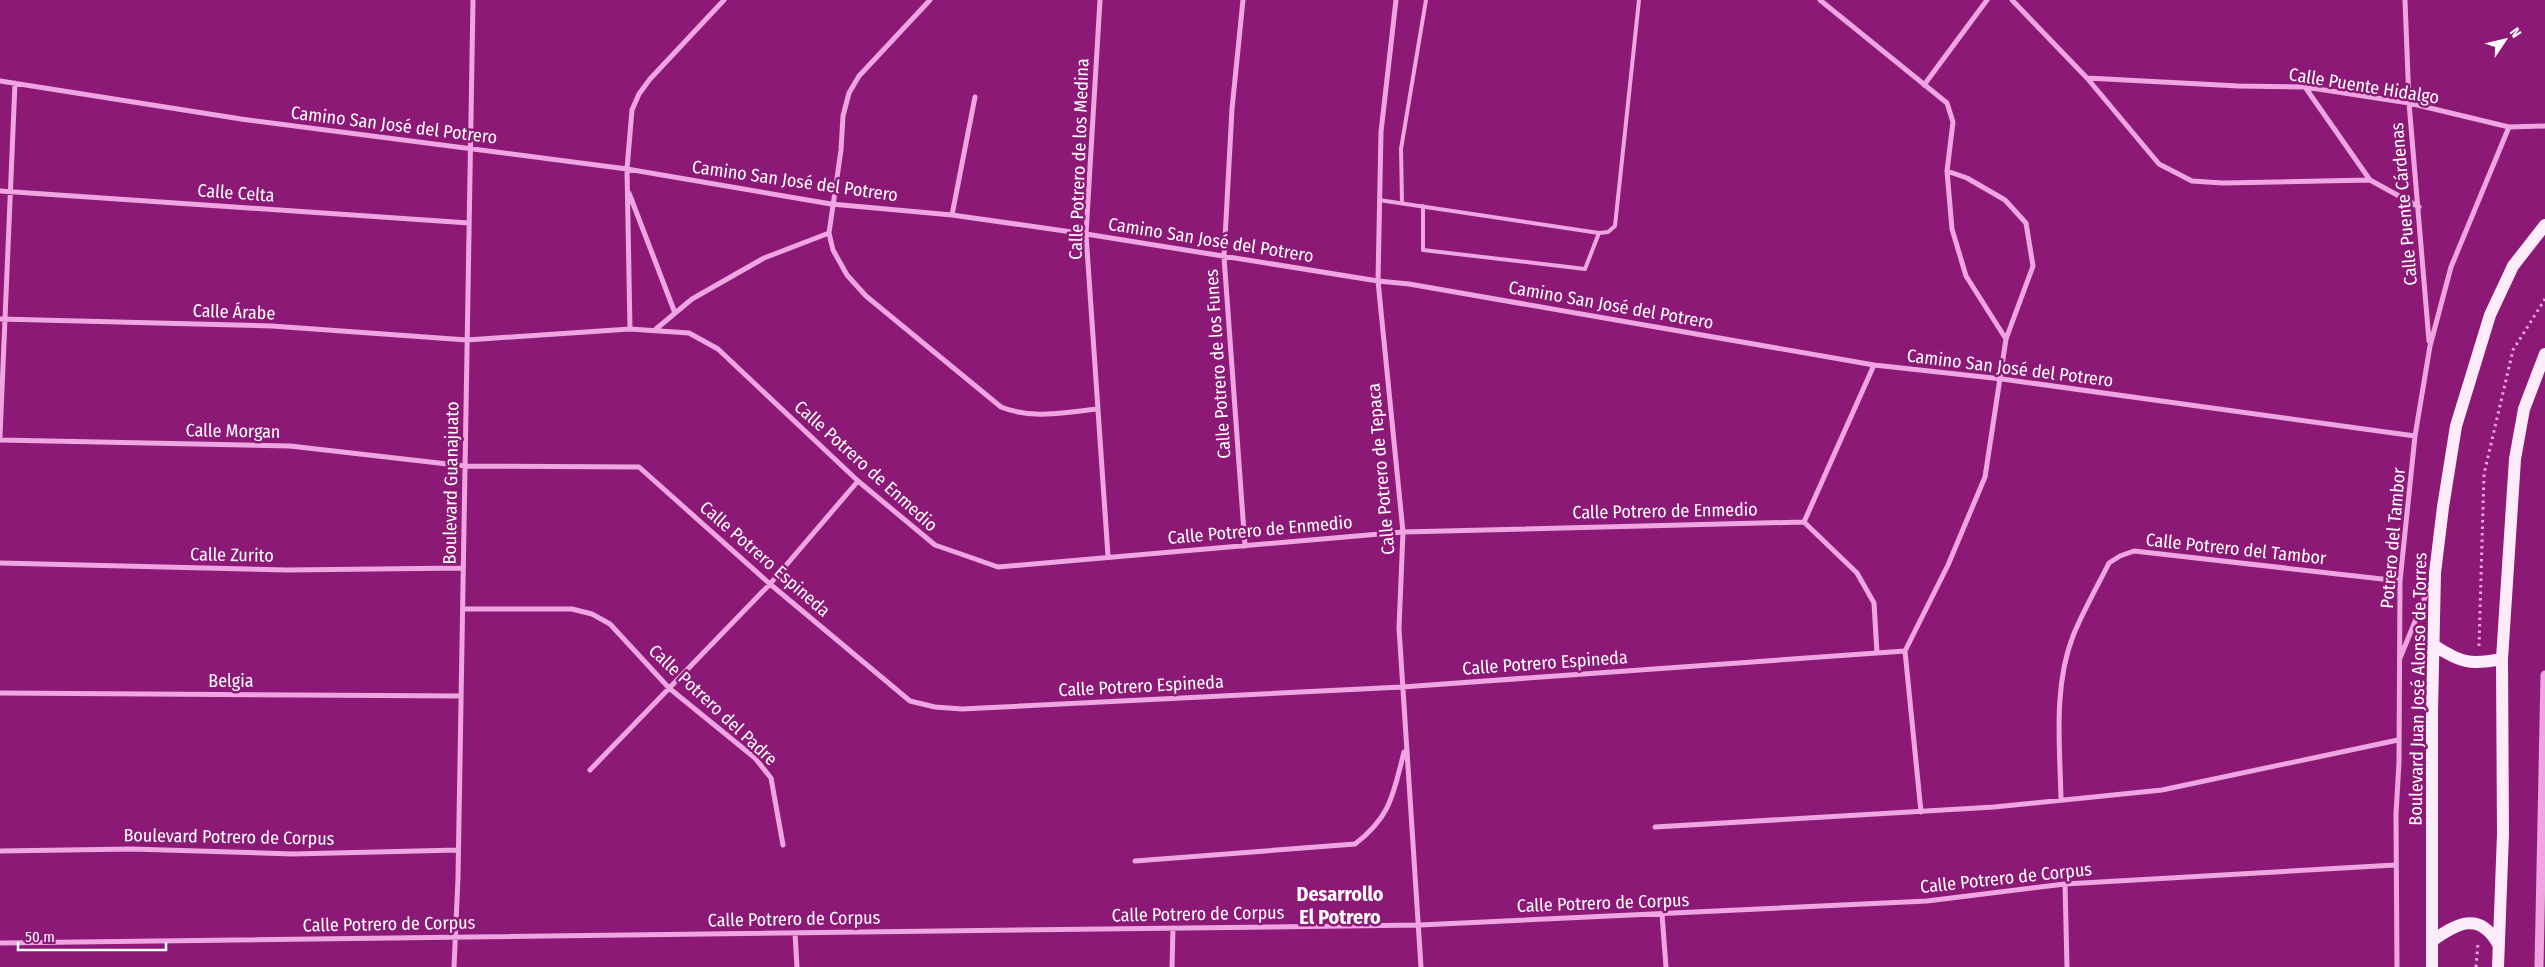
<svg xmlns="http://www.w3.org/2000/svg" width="2545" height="967" viewBox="0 0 2545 967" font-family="'Fira Sans Condensed',sans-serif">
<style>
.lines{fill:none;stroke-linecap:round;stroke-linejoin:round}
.path{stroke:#eea5e2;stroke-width:3;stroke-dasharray:2.5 4;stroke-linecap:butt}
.service{stroke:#eea5e2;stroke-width:4}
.minor{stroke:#eea5e2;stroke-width:5}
.tertiary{stroke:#eea5e2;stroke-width:9}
.primary{stroke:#ffecfb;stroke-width:12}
.labels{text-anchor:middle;stroke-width:5;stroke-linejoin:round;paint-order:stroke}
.street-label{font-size:18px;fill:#fff;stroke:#8d1977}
.quarter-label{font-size:20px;font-weight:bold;fill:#fff;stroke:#8d1977}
</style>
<rect width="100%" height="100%" fill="#8d1977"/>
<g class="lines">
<path class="path" d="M 2479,646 L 2484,474 L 2513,350 L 2545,299
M 2476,967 L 2478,943"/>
<path class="service" d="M 1379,200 L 1599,233 L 1608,232 L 1615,226 L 1639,0
M 1402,202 L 1401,149 L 1426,0
M 1423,206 L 1423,250 L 1585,269 L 1599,233"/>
<path class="minor" d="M 930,0 L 859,76 L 849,93 L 843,116 L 841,150 L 829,233 L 833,250 L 847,275 L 866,296 L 1001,407 C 1033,420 1065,412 1098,409
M 1100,0 L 1086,234 L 1108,556
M 1243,0 L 1232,109 L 1224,257 L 1245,546
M 1396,0 L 1381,132 L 1378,281 L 1403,532 L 1399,628 L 1421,967
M 1820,0 L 1947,103 L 1953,122 L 1947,171 L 1952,229 L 1966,276 L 2006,339
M 2012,0 L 2087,78 L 2159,164 L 2192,181 L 2223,183 L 2370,180 L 2419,207
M 2405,0 L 2409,103 L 2429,341
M 2087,78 L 2238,86 L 2305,87 L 2409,103 L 2509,127 L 2545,126
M 0,81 L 241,119 L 627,169 L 831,204 L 952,215 L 1086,234 L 1378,281 L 1409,284 L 1874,365 L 2002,379 L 2415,436
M 1924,85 L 1987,0
M 2305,87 L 2370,180
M 0,191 L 469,223
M 629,193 L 675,313
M 952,215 L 975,97
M 0,319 L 272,326 L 467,340 L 630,329 L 689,333 L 718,349 L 858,481 L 935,545 L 998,567 L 1403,532 L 1804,522
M 630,329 L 627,169 L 632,110 L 639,94 L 650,79 L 724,0
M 656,329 L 692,299 L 764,258 L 829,233
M 0,437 L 15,83
M 0,440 L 290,446 L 465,466 L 639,467 L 770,584 L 910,701 L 935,707 L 962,709 L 1402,687 L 1905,651
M 1804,522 L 1874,365
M 1804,522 L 1857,573 L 1874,603 L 1877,653
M 0,563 L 287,570 L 463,568
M 463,609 L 572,609 L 592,614 L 610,624 L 669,688 L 755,758 L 771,778 L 783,845
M 2400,658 L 2430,585
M 0,693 L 461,696
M 590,770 L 770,584 L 858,481
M 2061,800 C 2060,747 2053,687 2073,636 C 2083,611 2097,587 2109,563 L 2120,556 L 2134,551 L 2400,581
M 1921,812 L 1905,651 L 1948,565 L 1985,477 L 2006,339 L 2033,266 L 2026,223 L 2005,200 L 1967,178 L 1947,171
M 1655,827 L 1994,807 L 2162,790 L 2398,740
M 0,851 L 132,849 L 293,854 L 458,850
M 1135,861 L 1355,844 C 1391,816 1393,795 1404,752
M 2065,884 L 2067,967
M 1662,914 L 1666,967
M 795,933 L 797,967
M 0,943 L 1420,925 L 1927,901 L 2065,884 L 2395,865
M 454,967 L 458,878 L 473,0
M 1172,967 L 1173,928
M 2397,967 L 2396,814 L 2399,762 L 2400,581 L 2415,436 L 2430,346 L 2451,267 L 2509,127"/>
<path class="tertiary" d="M 2539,967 L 2545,675"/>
<path class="primary" d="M 2435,646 C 2461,663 2471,665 2502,659
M 2432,941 C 2456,924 2479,910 2498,944
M 2432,967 L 2432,711 L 2435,573 L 2443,507 L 2456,426 L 2490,315 L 2513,266 L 2545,225
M 2498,967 L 2503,834 L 2502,659 L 2515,459 L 2524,409 L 2545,354"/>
</g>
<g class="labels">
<g class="street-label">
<text transform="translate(2364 86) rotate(9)" y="6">Calle Puente Hidalgo</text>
<text transform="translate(394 125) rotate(7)" y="6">Camino San José del Potrero</text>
<text transform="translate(1079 159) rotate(-88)" y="6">Calle Potrero de los Medina</text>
<text transform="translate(795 181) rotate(8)" y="6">Camino San José del Potrero</text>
<text transform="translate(236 193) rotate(4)" y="6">Calle Celta</text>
<text transform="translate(2404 204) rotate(-95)" y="6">Calle Puente Cárdenas</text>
<text transform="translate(1211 240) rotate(9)" y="6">Camino San José del Potrero</text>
<text transform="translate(1611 305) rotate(10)" y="6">Camino San José del Potrero</text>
<text transform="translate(234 312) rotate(2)" y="6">Calle Árabe</text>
<text transform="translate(1218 364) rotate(-94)" y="6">Calle Potrero de los Funes</text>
<text transform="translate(2010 368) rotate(7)" y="6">Camino San José del Potrero</text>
<text transform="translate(233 431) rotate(1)" y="6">Calle Morgan</text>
<text transform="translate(866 466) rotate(42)" y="6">Calle Potrero de Enmedio</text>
<text transform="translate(1381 469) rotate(-95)" y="6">Calle Potrero de Tepaca</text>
<text transform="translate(451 483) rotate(-89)" y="6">Boulevard Guanajuato</text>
<text transform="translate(1665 511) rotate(-1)" y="6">Calle Potrero de Enmedio</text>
<text transform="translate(1260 530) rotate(-5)" y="6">Calle Potrero de Enmedio</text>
<text transform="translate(2393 538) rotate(-85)" y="6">Potrero del Tambor</text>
<text transform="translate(2236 549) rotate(6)" y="6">Calle Potrero del Tambor</text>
<text transform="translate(232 555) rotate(1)" y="6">Calle Zurito</text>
<text transform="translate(765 559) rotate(41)" y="6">Calle Potrero Espineda</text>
<text transform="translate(1545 663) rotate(-4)" y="6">Calle Potrero Espineda</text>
<text x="231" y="687">Belgia</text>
<text transform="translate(1141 686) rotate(-3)" y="6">Calle Potrero Espineda</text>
<text transform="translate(2418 689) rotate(-89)" y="6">Boulevard Juan José Alonso de Torres</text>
<text transform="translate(713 705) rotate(43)" y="6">Calle Potrero del Padre</text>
<text transform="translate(229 837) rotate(1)" y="6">Boulevard Potrero de Corpus</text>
<text transform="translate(2006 878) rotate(-6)" y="6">Calle Potrero de Corpus</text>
<text transform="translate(1603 903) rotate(-2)" y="6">Calle Potrero de Corpus</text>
<text transform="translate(1198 914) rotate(-1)" y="6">Calle Potrero de Corpus</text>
<text transform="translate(794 919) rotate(-1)" y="6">Calle Potrero de Corpus</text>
<text transform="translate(389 924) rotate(-1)" y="6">Calle Potrero de Corpus</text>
</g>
<g class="quarter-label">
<text x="1340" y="901">Desarrollo<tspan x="1340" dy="23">El Potrero</tspan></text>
</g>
</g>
<g transform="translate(2505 40) rotate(55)" stroke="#8d1977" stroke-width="4" paint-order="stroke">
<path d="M0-4L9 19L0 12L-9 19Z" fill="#ffffff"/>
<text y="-8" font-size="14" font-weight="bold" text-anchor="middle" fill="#ffffff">N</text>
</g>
<path d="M18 942v8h148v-8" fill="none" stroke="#ffffff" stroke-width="2.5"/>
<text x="25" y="942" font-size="15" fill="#ffffff" stroke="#8d1977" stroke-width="4" paint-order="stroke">50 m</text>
</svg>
